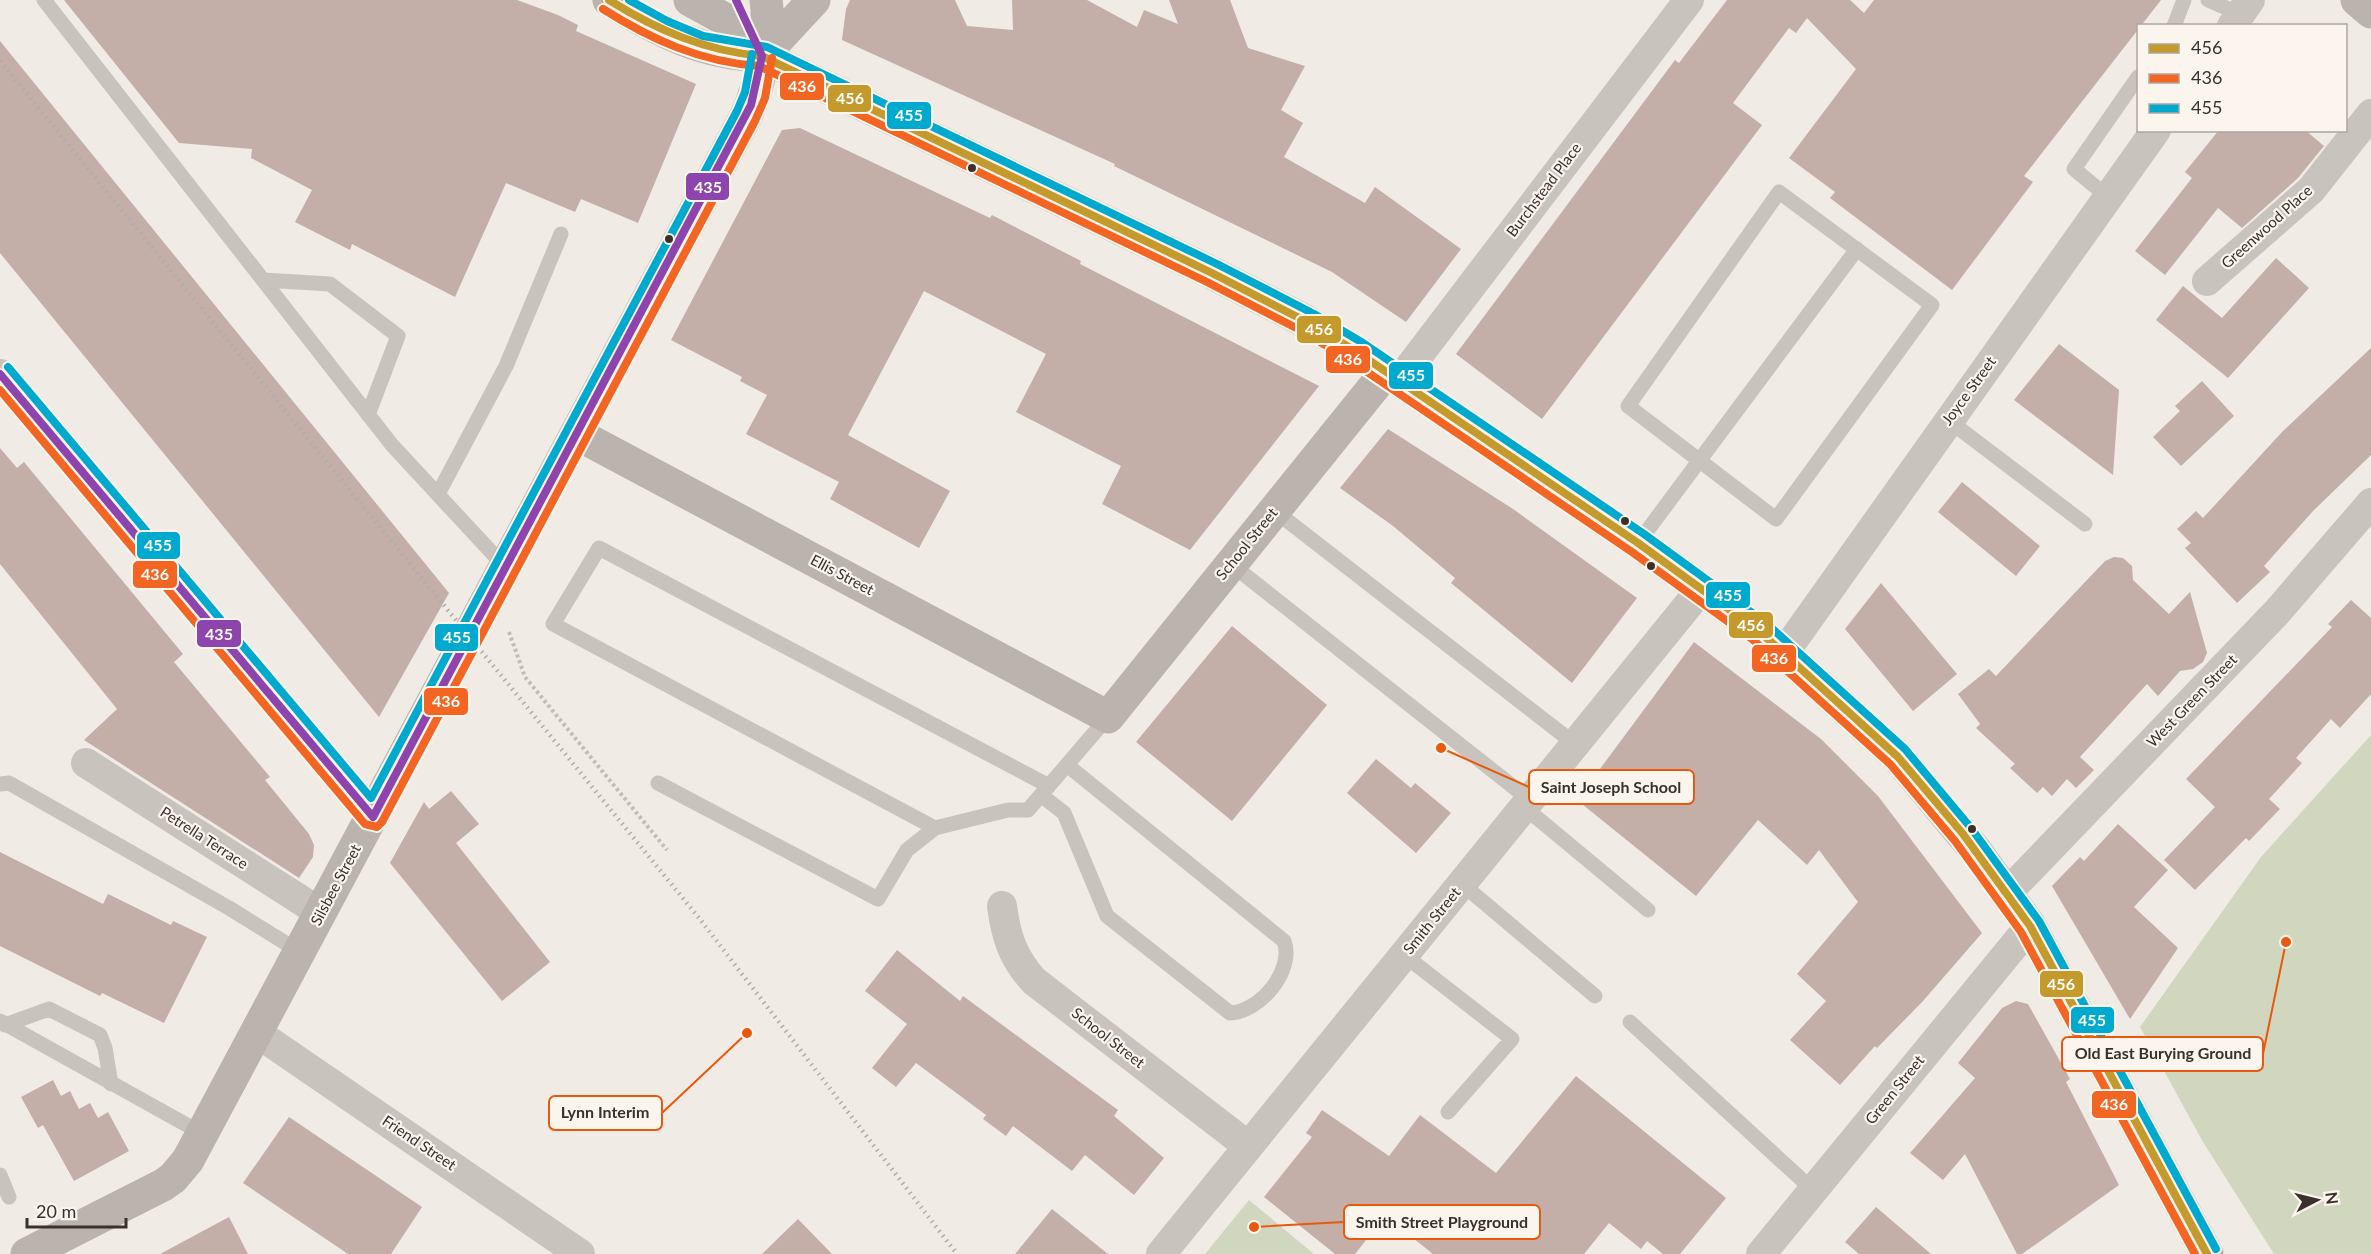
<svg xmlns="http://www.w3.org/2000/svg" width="2371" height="1254" viewBox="0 0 2371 1254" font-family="Lato,sans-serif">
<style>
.green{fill:#d1d6bf}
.building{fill:#c3afa7}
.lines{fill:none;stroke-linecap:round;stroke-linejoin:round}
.path{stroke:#c2bbb6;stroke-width:4;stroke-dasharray:3 3;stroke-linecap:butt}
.lane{stroke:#c9c3be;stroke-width:15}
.street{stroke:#c9c3be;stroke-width:30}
.secondary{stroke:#bab3ae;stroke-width:33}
.rail{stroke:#b1aca8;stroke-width:4.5;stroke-dasharray:1.5 4.5;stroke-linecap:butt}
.bus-1-casing{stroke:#fbf5ee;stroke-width:12}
.bus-2-casing{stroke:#fbf5ee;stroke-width:12}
.bus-3-casing{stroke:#fbf5ee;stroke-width:12}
.bus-4-casing{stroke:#fbf5ee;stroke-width:12}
.bus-1{stroke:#c49a2c;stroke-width:8}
.bus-2{stroke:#f26522;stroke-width:8}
.bus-3{stroke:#00a9ce;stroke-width:8}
.bus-4{stroke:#8e44ad;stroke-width:8}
.bus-dot{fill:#3b302b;stroke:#fbf5ee;stroke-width:2}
.labels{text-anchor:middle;stroke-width:4.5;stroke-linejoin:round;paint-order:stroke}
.street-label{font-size:15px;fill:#3b302b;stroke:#fbf5ee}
.leader{fill:none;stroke:#e8590c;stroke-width:2}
.callout-dot{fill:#e8590c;stroke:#fbf5ee;stroke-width:2}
.callout{fill:#fbf5ee;stroke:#e8590c;stroke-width:2}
.callout-label{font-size:16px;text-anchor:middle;font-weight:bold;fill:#3b302b}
.line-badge{stroke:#fbf5ee;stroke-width:2}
.badge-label{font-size:16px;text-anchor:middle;font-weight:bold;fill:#fff}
</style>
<rect width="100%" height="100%" fill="#f0ebe5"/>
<path class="green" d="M 2371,735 L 2371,1254 L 2274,1254 L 2203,1142 L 2140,1027 L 2261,857 Z
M 1249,1200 L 1314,1254 L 1205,1254 Z"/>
<path class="building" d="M 64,0 L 517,0 L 558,15 L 578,25 L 576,31 L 696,84 L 638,223 L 581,199 L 575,212 L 506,183 L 455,297 L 352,244 L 350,250 L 295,222 L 312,190 L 251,158 L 252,149 L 179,143 Z
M 850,0 L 955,0 L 967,26 L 1013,30 L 1012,0 L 1087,0 L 1137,27 L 1144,10 L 1178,24 L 1169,0 L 1230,0 L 1248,48 L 1305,66 L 1281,110 L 1303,123 L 1284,157 L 1365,203 L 1375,187 L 1461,249 L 1406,322 L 1332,272 L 1114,166 L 1115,164 L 842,40 L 846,9 Z
M 1727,0 L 1850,0 L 1864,13 L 1874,0 L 2161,0 L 2024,176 L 2033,182 L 1952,290 L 1830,198 L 1835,192 L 1789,158 L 1856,69 L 1807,18 L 1796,33 L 1789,28 L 1733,103 L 1762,125 L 1542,419 L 1456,354 L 1675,60 L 1679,63 Z
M 0,41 L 449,593 L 379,717 L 0,253 Z
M 800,128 L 990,218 L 992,215 L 1081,261 L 1080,264 L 1319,386 L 1190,550 L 1102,504 L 1121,466 L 1016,412 L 1046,354 L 924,291 L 848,435 L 950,491 L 919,548 L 830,499 L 839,482 L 746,434 L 767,395 L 740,381 L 742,377 L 671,340 L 782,130 Z
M 2219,130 L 2305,130 L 2324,146 L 2298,178 L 2242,228 L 2218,208 L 2165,275 L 2135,251 L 2192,178 L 2185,172 Z
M 2276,258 L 2309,288 L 2228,378 L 2156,320 L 2183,286 L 2222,318 Z
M 2059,344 L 2119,390 L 2113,475 L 2014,400 Z
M 2371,348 L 2371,455 L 2313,511 L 2264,566 L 2270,572 L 2237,603 L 2185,548 L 2191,543 L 2177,529 L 2196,511 L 2203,518 L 2283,431 Z
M 2202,381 L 2234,416 L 2181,466 L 2153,437 L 2180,411 L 2175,406 Z
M 1388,429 L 1513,509 L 1637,598 L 1572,683 L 1451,583 L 1455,578 L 1393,526 L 1340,488 Z
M 0,448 L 17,468 L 24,462 L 183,654 L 174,662 L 270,777 L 265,780 L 309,834 L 314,845 L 313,857 L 299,878 L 84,740 L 117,709 L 0,564 Z
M 1962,482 L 2040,546 L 2016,576 L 1938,512 Z
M 2114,557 L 2123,558 L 2132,566 L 2133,580 L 2169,614 L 2190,592 L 2207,653 L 2203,662 L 2193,669 L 2180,671 L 2158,696 L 2147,684 L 2080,757 L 2094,770 L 2076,788 L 2067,779 L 2052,796 L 2043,787 L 2037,793 L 2010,768 L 2015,764 L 1976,728 L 1980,724 L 1958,694 L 1989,669 L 1996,676 L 2105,561 Z
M 1881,583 L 1957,674 L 1913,711 L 1845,629 Z
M 2351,600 L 2371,618 L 2371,694 L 2340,728 L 2331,719 L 2296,758 L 2302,763 L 2269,799 L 2280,809 L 2249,841 L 2246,838 L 2195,890 L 2164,860 L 2215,807 L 2186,779 L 2332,627 L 2328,624 Z
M 1232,626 L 1327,705 L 1232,821 L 1136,742 Z
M 1694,642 L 1821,739 L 1878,796 L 1982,933 L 1923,1001 L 1877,1048 L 1875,1046 L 1840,1085 L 1790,1040 L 1826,1001 L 1797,974 L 1858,902 L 1819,850 L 1807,865 L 1758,820 L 1696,896 L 1577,800 Z
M 1376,759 L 1411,788 L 1415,783 L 1451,813 L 1416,853 L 1347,793 Z
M 451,791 L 479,824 L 456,843 L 550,962 L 502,1001 L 390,863 L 424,802 L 429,809 Z
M 2118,824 L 2168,870 L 2134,907 L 2178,948 L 2130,1019 L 2052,886 L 2080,857 L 2084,861 Z
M 0,852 L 103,904 L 108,894 L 171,925 L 173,921 L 207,937 L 164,1023 L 102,993 L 100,996 L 0,946 Z
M 897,950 L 960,1001 L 963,996 L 1118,1110 L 1114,1116 L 1164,1158 L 1134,1195 L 1085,1155 L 1072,1171 L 1013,1126 L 1006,1136 L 983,1119 L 986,1115 L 916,1063 L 896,1087 L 872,1068 L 907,1024 L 865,991 Z
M 2016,1001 L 2028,1004 L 2070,1079 L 2066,1082 L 2119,1185 L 2022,1254 L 2017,1254 L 1965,1154 L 1943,1180 L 1910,1153 L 1975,1078 L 1958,1063 L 2002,1008 Z
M 1576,1076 L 1726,1198 L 1680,1254 L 1663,1254 L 1647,1241 L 1641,1249 L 1609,1223 L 1584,1254 L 1433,1254 L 1385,1216 L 1355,1254 L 1335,1254 L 1264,1197 L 1312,1137 L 1306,1133 L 1322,1110 L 1389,1156 L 1420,1115 L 1496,1173 Z
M 53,1080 L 61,1096 L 70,1091 L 79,1109 L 90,1103 L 98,1118 L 108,1112 L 129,1151 L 74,1181 L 43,1125 L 38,1128 L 21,1097 Z
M 289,1117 L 422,1207 L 391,1254 L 348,1254 L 243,1183 Z
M 1876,1207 L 1931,1254 L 1859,1254 L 1845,1242 Z
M 1052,1209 L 1108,1254 L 1015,1254 Z
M 229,1217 L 248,1254 L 160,1254 Z
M 798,1219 L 832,1254 L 762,1254 Z"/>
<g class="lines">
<path class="path" d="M 509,632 L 525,677 L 667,850"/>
<path class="lane" d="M 44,0 L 392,445 L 506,568
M 2208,0 L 2240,14
M 2174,26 L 2184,0
M 1779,192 L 1932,305 L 1776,519 L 1628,406 Z
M 2108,197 L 2074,169 L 2138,77
M 263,280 L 330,284 L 398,336 L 368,415
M 1948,420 L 2085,524
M 438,494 L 506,366 L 561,234
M 1275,511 L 1575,744
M 1638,543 L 1857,249
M 1231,564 L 1530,800
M 658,783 L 878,899 L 907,850 L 935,828
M 0,784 L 9,783 L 229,908 L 300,952
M 1049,786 L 599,548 L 553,624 L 935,828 L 1008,810 L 1028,810 L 1108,717
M 1041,795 L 1064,813 L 1107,916 L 1230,1013 C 1260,1012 1295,970 1284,941 L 1067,765
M 1524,807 L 1648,910
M 1462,884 L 1595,996
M 1404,955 L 1512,1039 L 1448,1112
M 0,1021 L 203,1134
M 1630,1022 L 1813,1190
M 5,1025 L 49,1009 L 100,1035 L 105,1048 L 111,1084
M 0,1175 L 9,1197"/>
<path class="street" d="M 2232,26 L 2250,0
M 2207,281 L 2311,190 L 2371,114
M 0,374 L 373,817
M 1399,381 L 1689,0
M 1784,653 L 2156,130
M 86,763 L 321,913
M 2007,893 L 2277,612 L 2371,503
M 1002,906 C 1006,937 1013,958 1034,981 L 1248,1146
M 257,1033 L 580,1254
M 1161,1254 L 1702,588
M 1761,1254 L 2030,926"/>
<path class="secondary" d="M 609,0 C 657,31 703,54 762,56
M 690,0 L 730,22 L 762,56 L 1212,273 L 1309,323 L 1357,352 L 1638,543 L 1759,631 L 1898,757 L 1975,850 L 2030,926 L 2207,1254
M 2357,0 L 2371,12
M 762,56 L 814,0
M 577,434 L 1108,717 L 1386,372
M 27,1254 L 163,1185 L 173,1178 L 188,1160 L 746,116 C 760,86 771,33 766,0"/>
<path class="rail" d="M 0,61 L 699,918 L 957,1254"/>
<g class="bus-1-casing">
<path id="bus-1" d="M 609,0 C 657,30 705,51 762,56 L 1212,273 L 1309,323 L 1357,352 L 1638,543 L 1759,631 L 1898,757 L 1963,834 L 2030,926 L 2207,1254"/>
</g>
<g class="bus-2-casing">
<path id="bus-2" d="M 603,9 C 652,40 701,62 759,66 L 1207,282 L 1304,332 L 1351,361 L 1632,552 L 1752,639 L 1890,764 L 1955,841 L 2021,932 L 2195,1254
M 0,390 L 365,824 L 377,827 L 382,822 L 755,121 L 765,98 L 772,58"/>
</g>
<g class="bus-3-casing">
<path id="bus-3" d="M 629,0 L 667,21 L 703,36 L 767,47 L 1217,264 L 1314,314 L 1363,343 L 1644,534 L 1766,623 L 1905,749 L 1971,828 L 2039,921 L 2216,1249
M 8,367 L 371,798 L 737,111 L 745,92 L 752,54"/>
</g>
<g class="bus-4-casing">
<path id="bus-4" d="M 0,374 L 373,817 L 751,105 L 762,56 L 736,0"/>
</g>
<use href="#bus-1" class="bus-1"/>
<use href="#bus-2" class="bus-2"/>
<use href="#bus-3" class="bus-3"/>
<use href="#bus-4" class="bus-4"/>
</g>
<g class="bus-dot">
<circle cx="972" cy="168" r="5"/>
<circle cx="669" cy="239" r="5"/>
<circle cx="1625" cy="521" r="5"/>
<circle cx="1651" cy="566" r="5"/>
<circle cx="1972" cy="829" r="5"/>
</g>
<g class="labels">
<g class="street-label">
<text transform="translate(1544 190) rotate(-53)" y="5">Burchstead Place</text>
<text transform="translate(2267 227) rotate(-42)" y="5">Greenwood Place</text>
<text transform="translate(1969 391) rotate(-54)" y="5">Joyce Street</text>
<text transform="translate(1247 544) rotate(-51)" y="5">School Street</text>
<text transform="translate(842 575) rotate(28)" y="5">Ellis Street</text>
<text transform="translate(2192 701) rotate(-46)" y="5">West Green Street</text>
<text transform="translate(204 838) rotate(33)" y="5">Petrella Terrace</text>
<text transform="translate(336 885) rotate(-62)" y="5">Silsbee Street</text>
<text transform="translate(1432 921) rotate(-51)" y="5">Smith Street</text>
<text transform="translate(1108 1038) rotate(38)" y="5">School Street</text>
<text transform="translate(1895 1090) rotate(-51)" y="5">Green Street</text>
<text transform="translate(419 1143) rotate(34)" y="5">Friend Street</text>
</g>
</g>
<path class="leader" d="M1441 748L1529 787M2286 942L2263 1054M747 1033L662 1113M1254 1227L1344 1222"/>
<g class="callout-dot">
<circle cx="1441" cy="748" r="6"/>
<circle cx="2286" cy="942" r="6"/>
<circle cx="747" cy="1033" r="6"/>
<circle cx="1254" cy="1227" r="6"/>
</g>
<g class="callout">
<rect x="1529" y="770" width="165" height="34" rx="6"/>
<rect x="2062" y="1037" width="201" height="34" rx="6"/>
<rect x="549" y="1096" width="113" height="34" rx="6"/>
<rect x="1344" y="1205" width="196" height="34" rx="6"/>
</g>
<g class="callout-label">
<text x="1611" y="793">Saint Joseph School</text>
<text x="2163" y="1059">Old East Burying Ground</text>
<text x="605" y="1118">Lynn Interim</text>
<text x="1442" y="1228">Smith Street Playground</text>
</g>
<g class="line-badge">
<rect x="779" y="72" width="46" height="29" rx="6" fill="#f26522"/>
<rect x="827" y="84" width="45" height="29" rx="6" fill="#c49a2c"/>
<rect x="886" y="101" width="46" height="29" rx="6" fill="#00a9ce"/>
<rect x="685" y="172" width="45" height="29" rx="6" fill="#8e44ad"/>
<rect x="1296" y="315" width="46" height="29" rx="6" fill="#c49a2c"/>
<rect x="1325" y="345" width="46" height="29" rx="6" fill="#f26522"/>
<rect x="1388" y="361" width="46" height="29" rx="6" fill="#00a9ce"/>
<rect x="136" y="531" width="45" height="29" rx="6" fill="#00a9ce"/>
<rect x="132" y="560" width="46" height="29" rx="6" fill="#f26522"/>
<rect x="1705" y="581" width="46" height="28" rx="6" fill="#00a9ce"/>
<rect x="1728" y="611" width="46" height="28" rx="6" fill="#c49a2c"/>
<rect x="196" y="619" width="46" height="29" rx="6" fill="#8e44ad"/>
<rect x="434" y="623" width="45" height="29" rx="6" fill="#00a9ce"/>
<rect x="1751" y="644" width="46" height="29" rx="6" fill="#f26522"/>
<rect x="423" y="687" width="46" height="29" rx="6" fill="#f26522"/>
<rect x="2039" y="970" width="45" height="28" rx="6" fill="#c49a2c"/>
<rect x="2070" y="1006" width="45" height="28" rx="6" fill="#00a9ce"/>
<rect x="2091" y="1090" width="46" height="29" rx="6" fill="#f26522"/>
</g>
<g class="badge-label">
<text x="802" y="92">436</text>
<text x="850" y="104">456</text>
<text x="909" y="121">455</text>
<text x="708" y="193">435</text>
<text x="1319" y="335">456</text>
<text x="1348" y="365">436</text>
<text x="1411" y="381">455</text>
<text x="158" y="551">455</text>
<text x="155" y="580">436</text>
<text x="1728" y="601">455</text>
<text x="1751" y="631">456</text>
<text x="219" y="640">435</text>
<text x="457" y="643">455</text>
<text x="1774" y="664">436</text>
<text x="446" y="707">436</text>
<text x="2061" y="990">456</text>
<text x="2092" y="1026">455</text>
<text x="2114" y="1110">436</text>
</g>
<rect x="2137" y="24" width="210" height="108" fill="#fbf5ee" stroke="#aea6a0" stroke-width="1.5"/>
<rect x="2149" y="44" width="30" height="9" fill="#c49a2c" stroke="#aea6a0" stroke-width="1.5"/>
<text x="2191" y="54" font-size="18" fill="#3b302b">456</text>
<rect x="2149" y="74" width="30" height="9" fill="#f26522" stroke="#aea6a0" stroke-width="1.5"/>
<text x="2191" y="84" font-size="18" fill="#3b302b">436</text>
<rect x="2149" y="104" width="30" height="9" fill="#00a9ce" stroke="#aea6a0" stroke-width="1.5"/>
<text x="2191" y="114" font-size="18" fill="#3b302b">455</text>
<g transform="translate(2317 1200) rotate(83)" stroke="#fbf5ee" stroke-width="4.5" paint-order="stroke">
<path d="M0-4.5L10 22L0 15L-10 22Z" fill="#3b302b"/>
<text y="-9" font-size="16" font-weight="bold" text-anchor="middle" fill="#3b302b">N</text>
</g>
<path d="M27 1218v9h99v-9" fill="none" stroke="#3b302b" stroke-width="3"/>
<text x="36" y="1218" font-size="18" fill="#3b302b" stroke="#fbf5ee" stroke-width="4.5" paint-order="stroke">20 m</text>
</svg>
